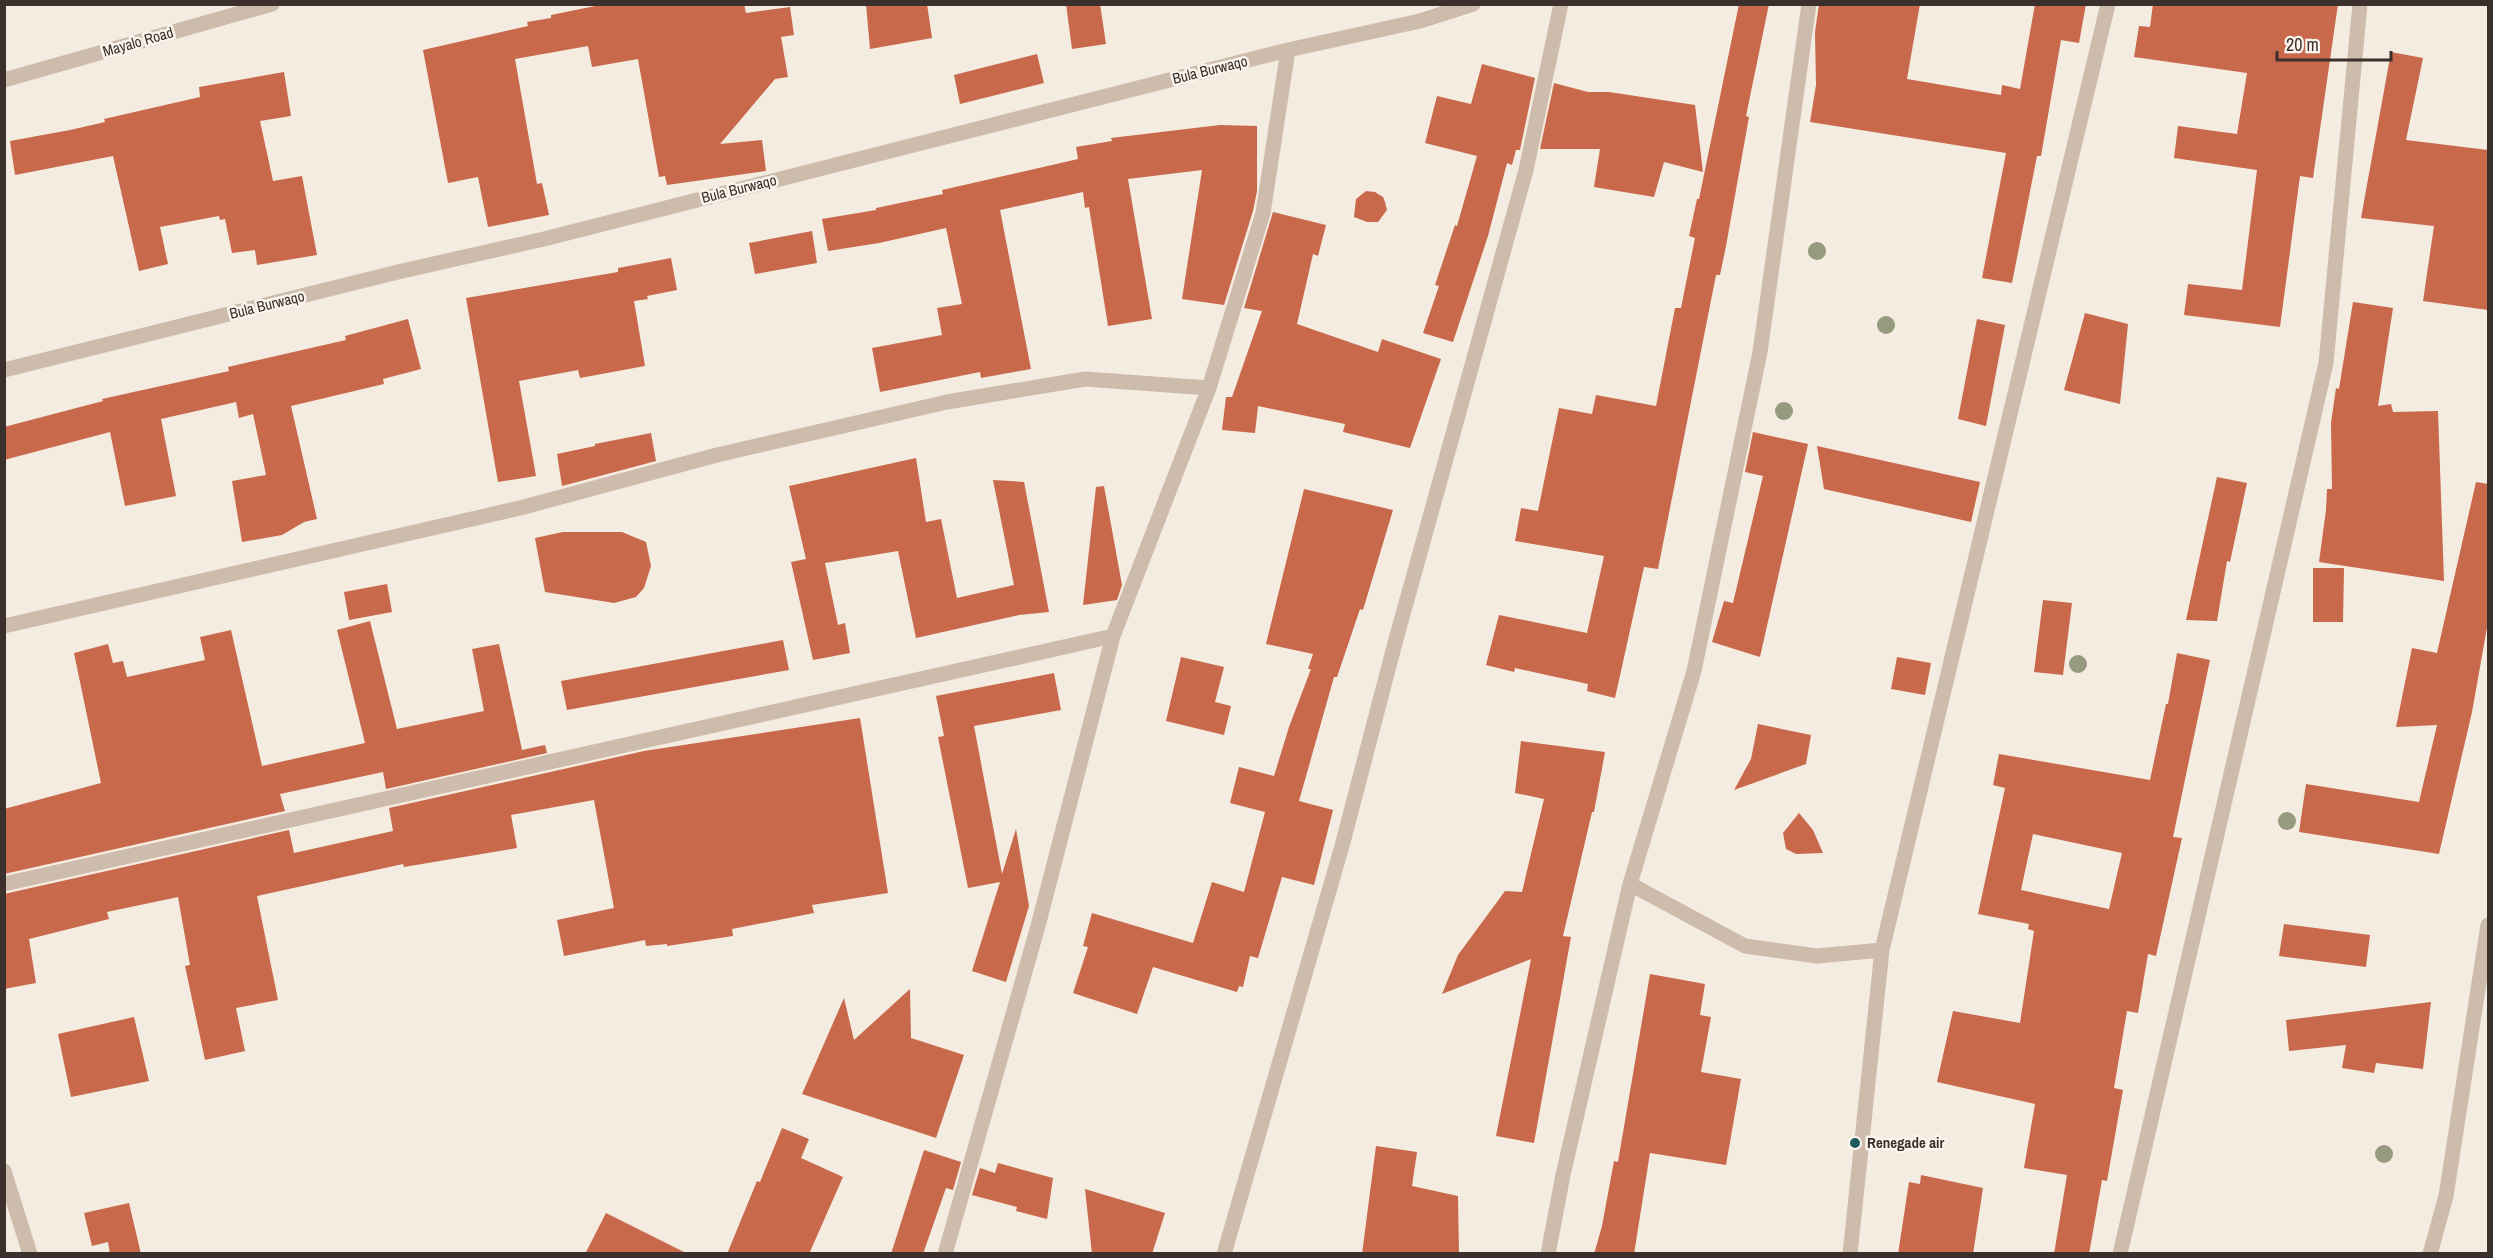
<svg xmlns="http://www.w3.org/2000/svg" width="2493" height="1258" viewBox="0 0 2493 1258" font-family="'Archivo Narrow',sans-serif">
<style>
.building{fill:#c8694b;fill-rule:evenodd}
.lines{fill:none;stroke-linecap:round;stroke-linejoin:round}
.minor{stroke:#cdbbac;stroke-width:15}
.tertiary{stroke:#cdbbac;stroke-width:15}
.tree{fill:#969b7f}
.poi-dot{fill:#1f5a5e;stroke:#fbf5ee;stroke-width:2}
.labels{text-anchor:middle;stroke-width:5;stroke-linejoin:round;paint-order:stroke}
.street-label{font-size:15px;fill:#3b302b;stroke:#fbf5ee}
.poi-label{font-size:15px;font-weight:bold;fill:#3b302b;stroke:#fbf5ee;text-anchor:start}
</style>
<rect width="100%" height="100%" fill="#f4ebe1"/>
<path class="building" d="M 605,4 L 744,4 L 746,13 L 790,7 L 794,35 L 781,37 L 788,77 L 775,79 L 720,144 L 762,140 L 766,171 L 667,185 L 665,176 L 659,177 L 638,59 L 592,67 L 588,46 L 515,59 L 537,184 L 542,183 L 549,215 L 488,227 L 478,177 L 448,183 L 423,50 L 528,26 L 527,22 L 551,18 L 551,15 Z
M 866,4 L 927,4 L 932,38 L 870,49 Z
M 1066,4 L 1100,4 L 1106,44 L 1072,49 Z
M 1739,4 L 1769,4 L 1746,116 L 1749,117 L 1726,246 L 1720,275 L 1716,275 L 1658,569 L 1644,567 L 1615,698 L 1587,691 L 1588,684 L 1515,668 L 1514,672 L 1486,665 L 1499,615 L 1587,633 L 1604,556 L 1515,541 L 1521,508 L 1538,511 L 1559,408 L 1592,414 L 1596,395 L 1656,406 L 1675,308 L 1681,308 L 1695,238 L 1689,236 L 1697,199 L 1699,199 Z
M 1819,4 L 1920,4 L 1907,79 L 2001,95 L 2002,85 L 2020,89 L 2035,4 L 2086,4 L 2079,43 L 2061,40 L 2041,156 L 2037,156 L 2012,283 L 1982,278 L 2006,153 L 1810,122 L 1816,85 L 1815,32 Z
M 2153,4 L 2338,4 L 2313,178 L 2300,176 L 2280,327 L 2184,315 L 2188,284 L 2242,290 L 2257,170 L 2174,158 L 2178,126 L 2237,134 L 2247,73 L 2134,57 L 2139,26 L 2150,27 Z
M 2391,52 L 2423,58 L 2406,140 L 2488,150 L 2488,310 L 2423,301 L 2434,226 L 2361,218 Z
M 1037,54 L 1044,83 L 960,104 L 954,75 Z
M 1482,64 L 1535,78 L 1520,150 L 1516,150 L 1512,165 L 1507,163 L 1488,236 L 1453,342 L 1423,333 L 1439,286 L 1435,285 L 1455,225 L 1457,226 L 1477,156 L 1425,143 L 1437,96 L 1471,104 Z
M 284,72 L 291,116 L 260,121 L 273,181 L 302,176 L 317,255 L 257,265 L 255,250 L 232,253 L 225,219 L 220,220 L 219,216 L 160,227 L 168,264 L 139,271 L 113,156 L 15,175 L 10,141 L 70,130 L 105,122 L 104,119 L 200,97 L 199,87 Z
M 1554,83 L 1588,92 L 1609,92 L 1695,105 L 1703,172 L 1664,162 L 1654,197 L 1594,187 L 1600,149 L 1540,149 Z
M 1220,125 L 1257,126 L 1257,191 L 1253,211 L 1224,305 L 1182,299 L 1202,170 L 1128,179 L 1152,319 L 1108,326 L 1089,207 L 1085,208 L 1083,192 L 1000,210 L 1031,369 L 981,378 L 980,372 L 880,392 L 872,348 L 942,335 L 937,308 L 962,304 L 946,228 L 879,243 L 828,251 L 822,219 L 876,210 L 876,208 L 943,194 L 942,190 L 1078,159 L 1076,147 L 1112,141 L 1111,138 Z
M 1366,191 L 1375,192 L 1383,197 L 1385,202 L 1387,210 L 1378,222 L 1367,222 L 1354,217 L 1356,199 Z
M 1273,212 L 1326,225 L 1318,256 L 1313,254 L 1297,324 L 1378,352 L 1382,339 L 1441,359 L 1410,448 L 1343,432 L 1345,424 L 1258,406 L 1255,433 L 1222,430 L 1226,397 L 1232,397 L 1262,311 L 1244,308 Z
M 812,231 L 817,263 L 755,274 L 749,243 Z
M 671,258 L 677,290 L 647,296 L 648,299 L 634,301 L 645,366 L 580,378 L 578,370 L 519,381 L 536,476 L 498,482 L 466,298 L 618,272 L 618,268 Z
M 2353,302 L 2393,308 L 2378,406 L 2391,404 L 2393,412 L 2438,411 L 2444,581 L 2319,562 L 2326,510 L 2327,489 L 2332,489 L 2331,423 L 2336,388 L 2339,389 Z
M 2085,313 L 2128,324 L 2120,404 L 2064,390 Z
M 408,319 L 421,369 L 383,379 L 384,384 L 291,406 L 317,519 L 304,522 L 282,535 L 242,542 L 232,481 L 266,475 L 253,414 L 239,418 L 236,402 L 161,419 L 176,496 L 125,506 L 110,432 L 4,460 L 4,427 L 103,401 L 102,399 L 229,371 L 228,367 L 346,340 L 345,336 Z
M 1977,319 L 2005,325 L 1986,426 L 1958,419 Z
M 1753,432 L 1808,444 L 1760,657 L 1712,642 L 1724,601 L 1733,603 L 1763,476 L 1745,472 Z
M 651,433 L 656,461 L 562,486 L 557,454 L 595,446 L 595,444 Z
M 1817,446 L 1980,482 L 1971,522 L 1824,489 Z
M 916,458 L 926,522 L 941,519 L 957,598 L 1014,585 L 993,480 L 1024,482 L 1049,612 L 1019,615 L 916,638 L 898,551 L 825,563 L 838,625 L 845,623 L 850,653 L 813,660 L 791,562 L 806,559 L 789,486 Z
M 2217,477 L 2247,483 L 2230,562 L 2227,561 L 2217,621 L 2186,620 Z
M 2476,482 L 2488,484 L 2488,622 L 2472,712 L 2439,854 L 2299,832 L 2306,784 L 2419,802 L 2437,725 L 2396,727 L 2412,648 L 2437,653 Z
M 1104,486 L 1122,585 L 1117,600 L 1083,605 L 1096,487 Z
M 1304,489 L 1393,510 L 1363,610 L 1360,609 L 1337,677 L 1334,677 L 1299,801 L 1333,810 L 1314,885 L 1282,877 L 1258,958 L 1250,956 L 1243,987 L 1239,986 L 1237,992 L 1153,967 L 1137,1014 L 1073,993 L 1088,947 L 1083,946 L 1092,913 L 1193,943 L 1212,882 L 1244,892 L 1265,812 L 1230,803 L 1239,767 L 1274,776 L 1289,727 L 1311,669 L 1308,669 L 1313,654 L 1266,644 Z
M 563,532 L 622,532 L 646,542 L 651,566 L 644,588 L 636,597 L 614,603 L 545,592 L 535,538 Z
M 2313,568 L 2344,568 L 2343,622 L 2313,622 Z
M 387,584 L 392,612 L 349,620 L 344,592 Z
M 2043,600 L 2072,603 L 2063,675 L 2034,672 Z
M 370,621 L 397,729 L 484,711 L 472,649 L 499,644 L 522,750 L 545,745 L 547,753 L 386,789 L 383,772 L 280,794 L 285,811 L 4,874 L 4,809 L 101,783 L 74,653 L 108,644 L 113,663 L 123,661 L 127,677 L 205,660 L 200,637 L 231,630 L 262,766 L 365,743 L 337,630 Z
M 783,640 L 789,670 L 567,710 L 561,681 Z
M 2177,653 L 2210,660 L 2173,837 L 2182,838 L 2156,956 L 2148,954 L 2138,1013 L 2127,1011 L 2114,1088 L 2123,1090 L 2107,1181 L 2102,1180 L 2089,1254 L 2054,1254 L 2067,1175 L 2024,1168 L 2035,1104 L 1937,1082 L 1953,1011 L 2020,1023 L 2034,931 L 2028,929 L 2029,924 L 1978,914 L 2005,788 L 1993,785 L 1999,754 L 2150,780 L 2166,704 L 2168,704 ZM 2033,834 L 2122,853 L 2109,909 L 2021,890 Z
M 1181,657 L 1224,667 L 1215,702 L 1231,706 L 1224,735 L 1166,721 Z
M 1897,657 L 1931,663 L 1925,695 L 1891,689 Z
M 1054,673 L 1061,710 L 974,726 L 1002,874 L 1016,829 L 1029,906 L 1006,982 L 972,971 L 1000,882 L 968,888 L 938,737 L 944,736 L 936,696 Z
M 860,718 L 888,893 L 812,905 L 814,913 L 732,929 L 733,936 L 667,946 L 667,944 L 646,946 L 645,940 L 564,956 L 557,920 L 614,908 L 594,800 L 511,815 L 517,848 L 404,867 L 403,864 L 257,896 L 278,1000 L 236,1008 L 245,1051 L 205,1060 L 185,966 L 190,965 L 178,897 L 107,912 L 109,919 L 29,939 L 36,983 L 4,989 L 4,894 L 289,830 L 294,853 L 393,831 L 389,808 L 644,751 Z
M 1758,724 L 1811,735 L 1806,764 L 1734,790 L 1751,759 Z
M 1521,741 L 1605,752 L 1594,812 L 1592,812 L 1563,936 L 1571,937 L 1534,1143 L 1496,1136 L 1531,959 L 1442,994 L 1458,955 L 1505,891 L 1522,892 L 1544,799 L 1515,793 Z
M 1799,813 L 1813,830 L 1823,853 L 1796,854 L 1786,849 L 1783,833 Z
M 2284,924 L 2370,935 L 2366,967 L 2279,956 Z
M 1650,974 L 1705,984 L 1700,1015 L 1711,1017 L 1701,1072 L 1741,1079 L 1726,1165 L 1650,1153 L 1634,1254 L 1594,1254 L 1602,1226 L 1614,1161 L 1618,1162 Z
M 910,989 L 911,1038 L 964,1055 L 936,1138 L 802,1094 L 844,998 L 854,1040 Z
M 2431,1002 L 2423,1069 L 2376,1063 L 2374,1073 L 2342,1068 L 2346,1045 L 2289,1051 L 2286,1020 Z
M 134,1017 L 149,1081 L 71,1097 L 58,1034 Z
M 782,1128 L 809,1139 L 801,1158 L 843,1177 L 809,1254 L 727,1254 L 757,1181 L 760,1182 Z
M 1376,1146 L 1417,1152 L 1412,1186 L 1458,1196 L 1459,1254 L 1362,1254 Z
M 924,1150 L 961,1162 L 953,1190 L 946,1188 L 923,1254 L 891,1254 Z
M 998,1163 L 1053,1178 L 1047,1219 L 1016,1211 L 1017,1207 L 972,1195 L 980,1168 L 995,1173 Z
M 1921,1175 L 1983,1188 L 1973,1254 L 1898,1254 L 1909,1182 L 1920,1184 Z
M 1085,1189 L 1165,1213 L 1152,1254 L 1092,1254 Z
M 129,1203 L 141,1254 L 110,1254 L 108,1242 L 92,1246 L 84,1213 Z
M 606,1213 L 688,1254 L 585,1254 Z"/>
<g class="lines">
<path class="minor" d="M 4,370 L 398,272 L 544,239 L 1288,50 L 1420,21 L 1473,4
M 4,626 L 520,508 L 717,455 L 947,402 L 1085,379 L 1209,388
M 4,884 L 1113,636
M 1630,884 L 1745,946 L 1817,956 L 1882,950
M 945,1254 L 1038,926 L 1113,636 L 1209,388 L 1263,213 L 1288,50
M 1224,1254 L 1342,846 L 1395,643 L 1526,170 L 1561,4
M 1548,1254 L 1563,1175 L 1630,884 L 1694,671 L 1760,352 L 1809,4
M 1850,1254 L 1882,950 L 2108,4
M 2120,1254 L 2326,363 L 2360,4
M 2430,1254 L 2446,1196 L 2488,925"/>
<path class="tertiary" d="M 4,80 L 272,4
M 4,1171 L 30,1254"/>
</g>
<g class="tree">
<circle cx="1817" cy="251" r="9"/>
<circle cx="1886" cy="325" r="9"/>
<circle cx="1784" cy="411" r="9"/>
<circle cx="2078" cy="664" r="9"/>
<circle cx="2287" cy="821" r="9"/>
<circle cx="2384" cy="1154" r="9"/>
</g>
<circle class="poi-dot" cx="1855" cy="1143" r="6"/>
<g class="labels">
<g class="street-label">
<text transform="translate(138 42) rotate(-16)" y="5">Mayalo Road</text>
<text transform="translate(1210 70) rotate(-14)" y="5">Bula Burwaqo</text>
<text transform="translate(739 189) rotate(-14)" y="5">Bula Burwaqo</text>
<text transform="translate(267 305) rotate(-14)" y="5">Bula Burwaqo</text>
</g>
<g class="poi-label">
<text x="1867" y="1148">Renegade air</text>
</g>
</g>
<rect width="2493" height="1258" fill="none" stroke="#3b302b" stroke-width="12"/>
<path d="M2277 51v9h114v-9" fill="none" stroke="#3b302b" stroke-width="3"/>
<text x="2286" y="51" font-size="18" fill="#3b302b" stroke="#fbf5ee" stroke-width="4.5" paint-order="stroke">20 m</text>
</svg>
